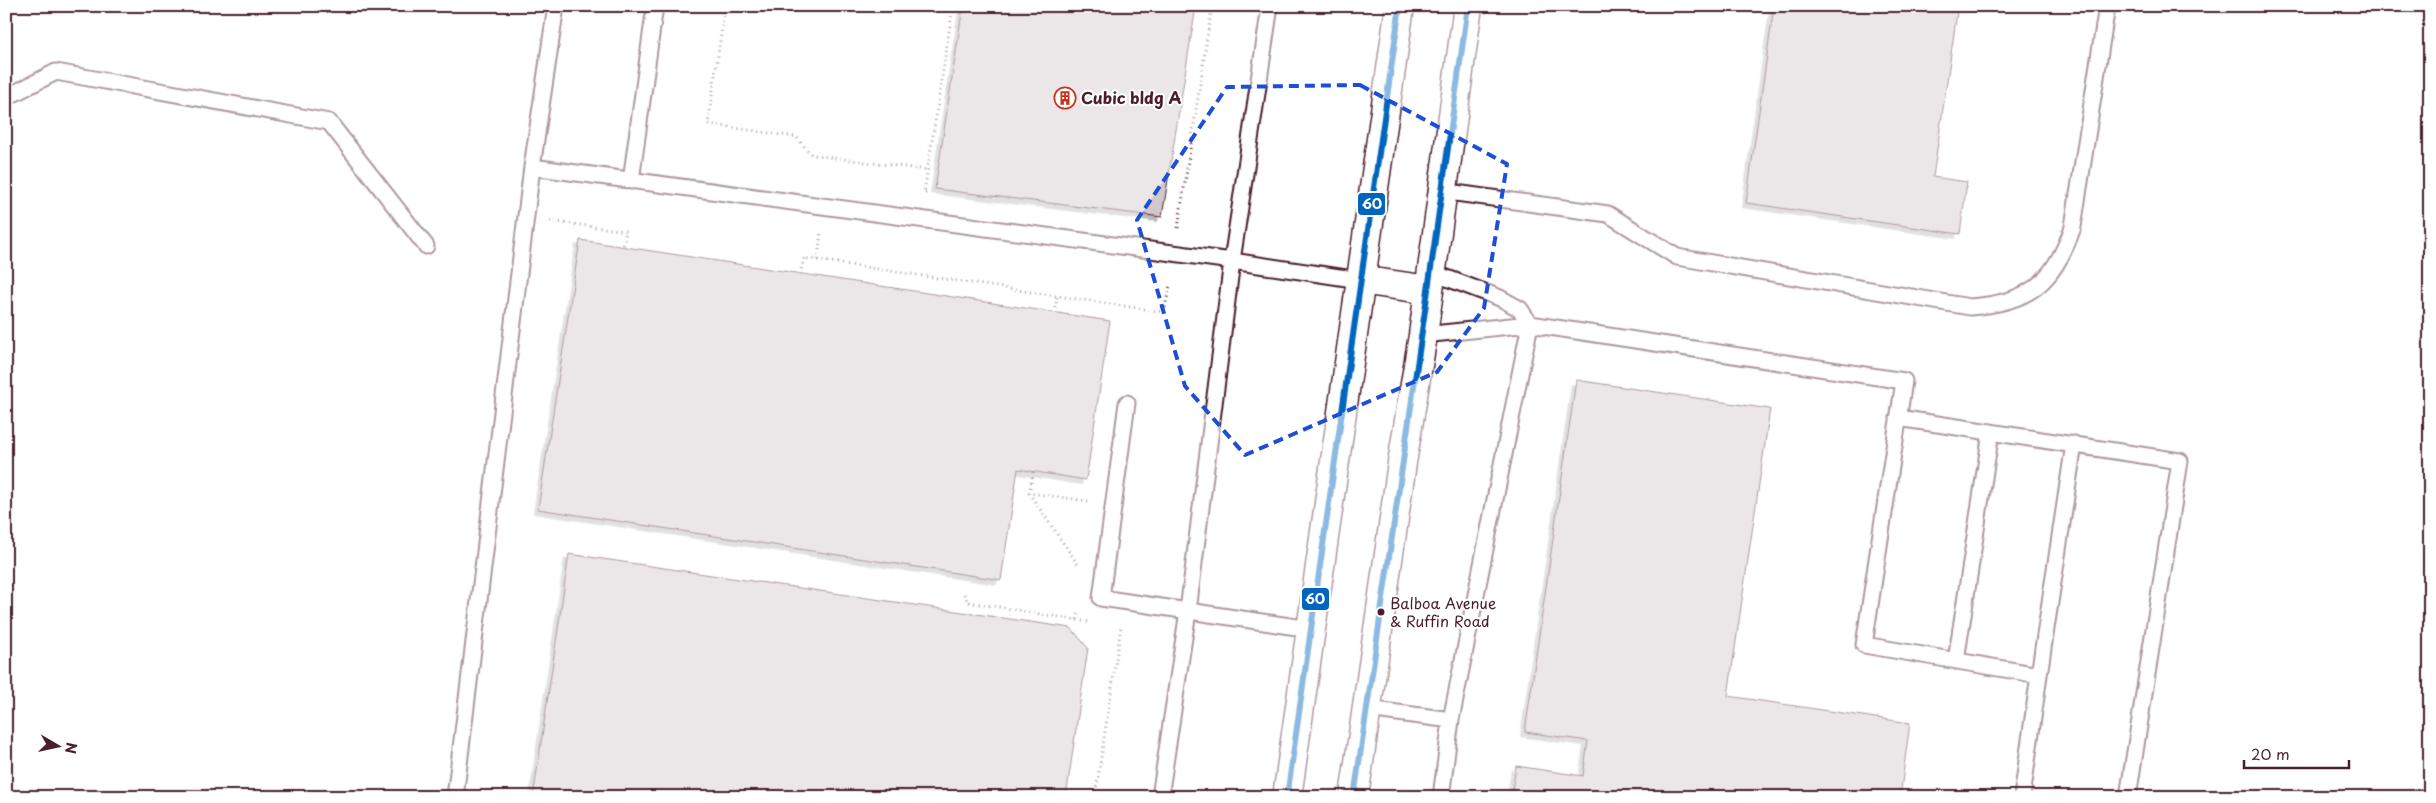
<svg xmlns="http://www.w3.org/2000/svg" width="2436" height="803" viewBox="0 0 2436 803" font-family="'Playpen Sans',sans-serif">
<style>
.building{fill:#d2c7cb;stroke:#4a1f2b;filter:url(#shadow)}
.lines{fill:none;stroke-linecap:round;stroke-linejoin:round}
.lane-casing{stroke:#4a1f2b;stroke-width:19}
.secondary-casing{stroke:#4a1f2b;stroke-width:31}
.path{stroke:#4a1f2b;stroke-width:3;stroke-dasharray:1 4;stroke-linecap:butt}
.lane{stroke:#fff;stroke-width:15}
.secondary{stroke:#fff;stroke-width:28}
.bus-1-casing{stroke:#fff;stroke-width:10}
.bus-1{stroke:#0065bd;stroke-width:6}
.marked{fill:none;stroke:#1d4ed8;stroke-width:4;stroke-dasharray:10 6;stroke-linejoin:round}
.bus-dot{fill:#4a1f2b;stroke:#fff;stroke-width:2}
.labels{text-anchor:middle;stroke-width:4;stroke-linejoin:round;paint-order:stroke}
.bus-label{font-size:15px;fill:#4a1f2b;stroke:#fff;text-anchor:start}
.poi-label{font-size:16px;font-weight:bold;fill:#4a1f2b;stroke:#fff;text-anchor:start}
.line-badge{stroke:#fff;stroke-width:2}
.badge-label{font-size:14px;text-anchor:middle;font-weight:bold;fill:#fff}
</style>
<defs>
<filter id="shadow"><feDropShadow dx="-4.5" dy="4.5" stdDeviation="0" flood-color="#0004"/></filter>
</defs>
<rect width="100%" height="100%" fill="#fff"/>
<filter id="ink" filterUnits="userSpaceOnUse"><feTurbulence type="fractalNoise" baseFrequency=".02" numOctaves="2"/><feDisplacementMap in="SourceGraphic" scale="10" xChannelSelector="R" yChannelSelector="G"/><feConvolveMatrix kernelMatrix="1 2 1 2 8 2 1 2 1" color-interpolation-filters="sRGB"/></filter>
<g filter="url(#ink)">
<path class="building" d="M 963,6 L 1196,6 L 1162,217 L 935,189 Z
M 1774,6 L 1958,6 L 1933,177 L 1967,182 L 1960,234 L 1746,203 Z
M 580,240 L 1110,321 L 1086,480 L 1018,469 L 1001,580 L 538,509 Z
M 1576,380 L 1770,409 L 1728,696 L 1910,723 L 1900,797 L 1511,797 L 1516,766 L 1583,776 L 1588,741 L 1525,732 Z
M 569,554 L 1071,628 L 1088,648 L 1066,797 L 533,797 Z"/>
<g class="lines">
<g class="lane-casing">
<path id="lane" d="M 7,97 L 56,72 L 329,122 L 426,246
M 532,167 L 1232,261 L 1360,280
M 631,181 L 655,6
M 1441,191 L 1608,214 L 1677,257 L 1970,307 C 2029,303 2054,283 2073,227 L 2107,6
M 1431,272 L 1500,298 L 1520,309 L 1530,324 L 1451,720 L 1441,797
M 1423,335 L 1530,324 L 1904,381 L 1864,645 L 2039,675 L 2022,797
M 1127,403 L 1101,598 L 1310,629
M 1898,418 L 2180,461 L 2128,797
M 1956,661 L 1991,432
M 2039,675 L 2074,444
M 1367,709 L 1451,720
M 455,797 L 532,167 L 556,6
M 1160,797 L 1188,611 L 1232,261 L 1270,6"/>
</g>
<g class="secondary-casing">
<path id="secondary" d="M 1360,280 L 1429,290
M 1287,797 L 1400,6
M 1354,797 L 1402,463 L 1423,335 L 1468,6"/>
</g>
<path class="path" d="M 725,6 L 708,124 L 796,137 L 812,155 L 928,170
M 926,193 L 924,193 L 953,6
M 550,221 L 626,231 L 623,247
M 1178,228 L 1212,6
M 818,260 L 821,231
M 800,274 L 804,258 L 1057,296
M 1055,313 L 1057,296 L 1164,312 L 1170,285
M 1033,472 L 1029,493 L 1088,501
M 1029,493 L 1079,566
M 964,594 L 968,602 L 1077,620 L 1079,610
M 1077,620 L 1088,622
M 1095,797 L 1121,627"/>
<use href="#lane" class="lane"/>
<use href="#secondary" class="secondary"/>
<g class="bus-1-casing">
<path id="bus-1" d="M 1287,797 L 1400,6
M 1354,797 C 1392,533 1432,270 1468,6"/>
</g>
<use href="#bus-1" class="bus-1"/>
</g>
</g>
<path d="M0 0H2436V803H0ZM 1360,85 L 1507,164 L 1484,308 L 1437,372 L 1245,455 L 1185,386 L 1137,220 L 1227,87 Z" fill="#fff" fill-opacity=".55" fill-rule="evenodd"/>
<path class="marked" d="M 1360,85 L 1507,164 L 1484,308 L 1437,372 L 1245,455 L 1185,386 L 1137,220 L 1227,87 Z"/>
<defs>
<g id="building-ring" transform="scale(1.125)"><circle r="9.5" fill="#fff" stroke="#c8321e" stroke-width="1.5"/><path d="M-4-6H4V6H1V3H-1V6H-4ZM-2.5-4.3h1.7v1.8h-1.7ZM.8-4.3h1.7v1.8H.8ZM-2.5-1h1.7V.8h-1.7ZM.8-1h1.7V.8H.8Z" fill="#c8321e"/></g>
</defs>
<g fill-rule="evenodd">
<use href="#building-ring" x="1065" y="98"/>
</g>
<circle class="bus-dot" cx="1381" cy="612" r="4.5"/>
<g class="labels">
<g class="bus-label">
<text x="1390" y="609">Balboa Avenue<tspan x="1390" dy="18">&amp; Ruffin Road</tspan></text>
</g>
<g class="poi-label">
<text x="1081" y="104">Cubic bldg A</text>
</g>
</g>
<g class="line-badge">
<rect x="1357" y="192" width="29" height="24" rx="5" fill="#0065bd"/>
<rect x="1301" y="587" width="29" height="24" rx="5" fill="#0065bd"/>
</g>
<g class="badge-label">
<text x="1372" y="209">60</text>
<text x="1315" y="604">60</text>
</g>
<rect width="2436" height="803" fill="none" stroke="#fff" stroke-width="25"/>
<rect x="12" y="12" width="2411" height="778" fill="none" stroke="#4a1f2b" stroke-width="2" filter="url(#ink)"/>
<g transform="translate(58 746) rotate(99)" stroke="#ffffff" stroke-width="4" paint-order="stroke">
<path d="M0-4L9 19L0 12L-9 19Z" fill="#4a1f2b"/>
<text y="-8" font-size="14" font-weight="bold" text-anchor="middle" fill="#4a1f2b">N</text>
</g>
<path d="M2244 760v8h105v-8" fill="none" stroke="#4a1f2b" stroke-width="2.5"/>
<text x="2251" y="760" font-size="15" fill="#4a1f2b" stroke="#ffffff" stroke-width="4" paint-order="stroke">20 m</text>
</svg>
